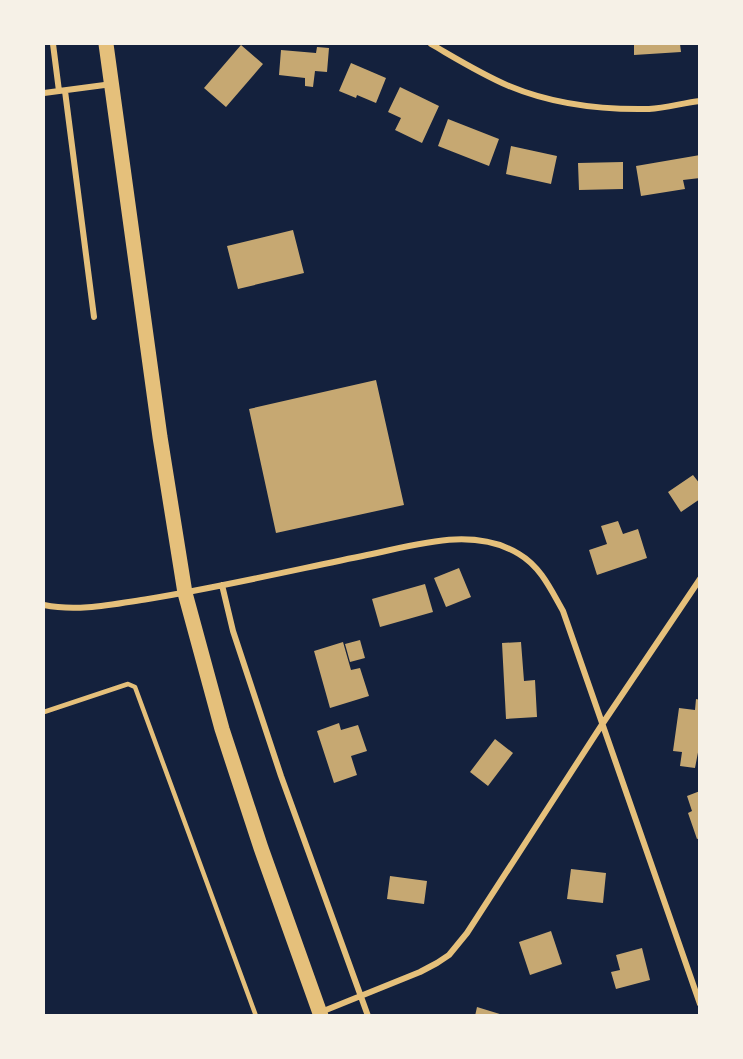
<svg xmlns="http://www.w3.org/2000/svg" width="743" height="1059" viewBox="0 0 743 1059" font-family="'Open Sans',sans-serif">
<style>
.building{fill:#c6a872}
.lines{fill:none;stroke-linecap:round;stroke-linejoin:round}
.service{stroke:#e5c07b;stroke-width:4.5}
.minor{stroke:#e5c07b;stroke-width:6}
.primary{stroke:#e5c07b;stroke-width:15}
</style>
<rect width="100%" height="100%" fill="#14213d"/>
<path class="building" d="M 634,44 L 680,44 L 681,52 L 634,55 Z
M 241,45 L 263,64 L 226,107 L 204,88 Z
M 317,47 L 329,48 L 327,72 L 315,71 L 313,87 L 305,86 L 305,78 L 279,75 L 281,50 L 316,53 Z
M 351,63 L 386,78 L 376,103 L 357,95 L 356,98 L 339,91 Z
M 400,87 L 439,106 L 422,143 L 395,130 L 401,118 L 388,112 Z
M 448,119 L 499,139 L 489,166 L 438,146 Z
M 511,146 L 557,156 L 551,184 L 506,174 Z
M 700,155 L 700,178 L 683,180 L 685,189 L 641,196 L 636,166 Z
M 623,162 L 623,189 L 579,190 L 578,163 Z
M 293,230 L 304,273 L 238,289 L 227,246 Z
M 376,380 L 404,505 L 276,533 L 249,409 Z
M 693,475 L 700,484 L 700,499 L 681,512 L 668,492 Z
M 618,521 L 623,534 L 638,529 L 647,558 L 597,575 L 589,550 L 607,544 L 601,526 Z
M 459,568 L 471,597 L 446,607 L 434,578 Z
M 425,584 L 433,612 L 380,627 L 372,599 Z
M 360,640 L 365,658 L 350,662 L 345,644 Z
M 343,642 L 351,670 L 360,668 L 369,696 L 330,708 L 314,651 Z
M 521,642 L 524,681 L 535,680 L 537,717 L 506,719 L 502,643 Z
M 696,699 L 700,700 L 700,742 L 695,768 L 680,766 L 682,752 L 673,751 L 679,708 L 695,710 Z
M 339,723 L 341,730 L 358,725 L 367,751 L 351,756 L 357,775 L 334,783 L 317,731 Z
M 495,739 L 513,753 L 488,786 L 470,772 Z
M 700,791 L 700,838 L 697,839 L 688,813 L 692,811 L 687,796 Z
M 571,869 L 606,873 L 603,903 L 567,899 Z
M 390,876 L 427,881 L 424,904 L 387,899 Z
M 551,931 L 562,964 L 530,975 L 519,942 Z
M 642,948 L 650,980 L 616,989 L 611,972 L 620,970 L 616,955 Z
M 477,1007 L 503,1015 L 503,1016 L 475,1016 Z"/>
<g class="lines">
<path class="service" d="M 44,712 L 128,684 L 135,687 L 256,1016"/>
<path class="minor" d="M 53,44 L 59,91
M 431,44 C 457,59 481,74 509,86 C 552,104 602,110 649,109 C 666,108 683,103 700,101
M 65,91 L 94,317
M 44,93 L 112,84
M 222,585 L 233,631 L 281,776 L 368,1016
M 44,605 C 78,612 114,604 148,599 C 221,587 294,570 367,555 C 416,545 473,526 519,554 C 541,567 551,590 563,611 L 700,1004
M 321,1012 L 420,972 L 437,963 L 449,955 L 467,933 L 603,723 L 700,579"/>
<path class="primary" d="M 106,44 L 160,437 L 185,593 L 222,729 L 261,848 L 321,1016"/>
</g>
<rect width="743" height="1059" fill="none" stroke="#f6f1e7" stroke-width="90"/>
</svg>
